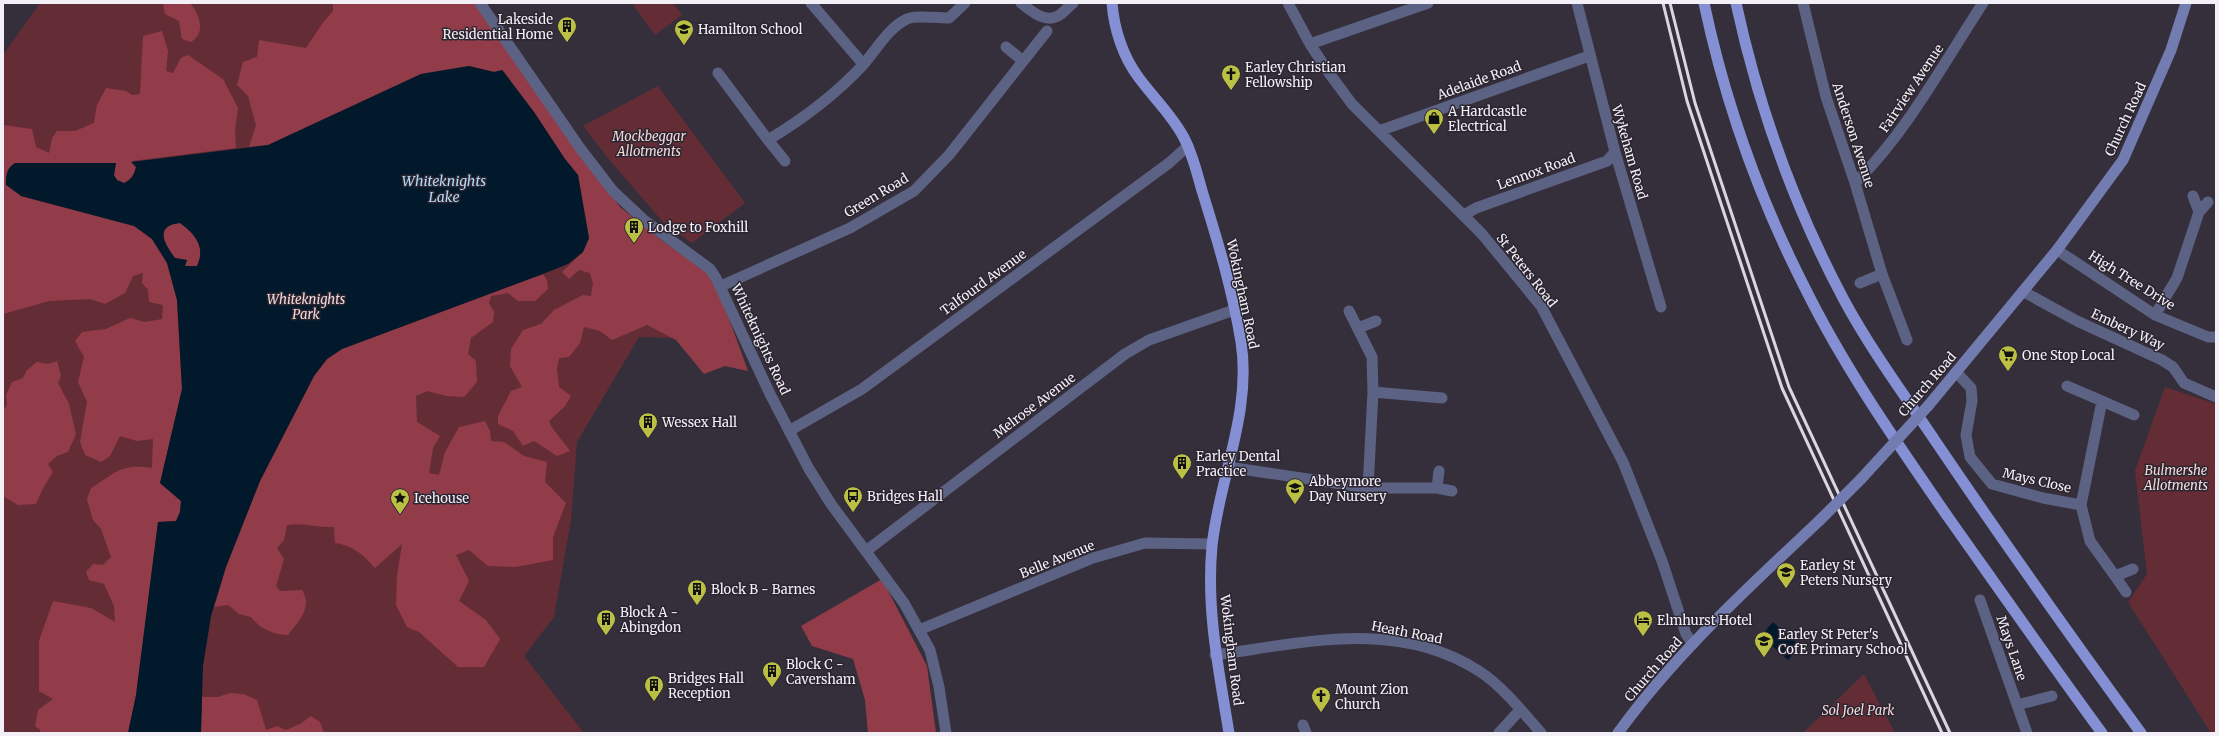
<svg xmlns="http://www.w3.org/2000/svg" width="2219" height="736" viewBox="0 0 2219 736" font-family="Merriweather,serif">
<style>
.green{fill:#642d35}
.forest{fill:#933c49}
.water{fill:#01192b;fill-rule:evenodd}
.lines{fill:none;stroke-linecap:round;stroke-linejoin:round}
.minor{stroke:#5c6283;stroke-width:11}
.tertiary{stroke:#5c6283;stroke-width:11}
.secondary{stroke:#737cb0;stroke-width:11}
.primary{stroke:#8490d3;stroke-width:11}
.rail{stroke:#dad5de;stroke-width:3}
.secondary-bridge{stroke:#737cb0;stroke-width:11}
.labels{text-anchor:middle;stroke-width:3;stroke-linejoin:round;paint-order:stroke}
.poi-label{font-size:13px;fill:#f3eff7;stroke:#2b2530;text-anchor:start}
.street-label{font-size:13px;fill:#f3eff7;stroke:#2b2530}
.park-label{font-size:13px;font-style:italic;fill:#f3d8da;stroke:#2b2530}
.water-label{font-size:14px;font-style:italic;fill:#b2d8f8;stroke:#2b2530}
</style>
<rect width="100%" height="100%" fill="#352f3b"/>
<path class="green" d="M 40,3 L 476,3 L 620,207 L 662,241 L 687,256 L 736,340 L 639,337 L 577,442 L 571,520 L 554,617 L 524,656 L 584,733 L 3,733 L 3,55 Z
M 632,3 L 673,3 L 682,15 L 655,35 Z
M 658,86 L 745,203 L 692,243 L 663,222 L 612,163 L 583,126 Z
M 2165,387 L 2216,404 L 2216,733 L 2211,733 L 2128,602 L 2147,574 L 2135,471 Z
M 1864,674 L 1895,733 L 1803,733 Z"/>
<path class="forest" d="M 163,3 L 190,3 C 200,15 206,33 191,42 L 182,39 L 179,21 L 165,14 Z
M 333,3 L 476,3 L 620,207 L 662,241 L 707,271 L 718,288 L 748,371 L 725,366 L 704,374 L 676,340 L 647,325 L 612,340 L 600,331 L 584,327 L 580,343 L 569,357 L 559,358 L 557,369 L 559,387 L 571,396 L 565,406 L 549,421 L 551,426 L 570,451 L 557,456 L 534,441 L 523,446 L 513,431 L 498,424 L 498,416 L 511,391 L 522,387 L 510,366 L 511,349 L 523,330 L 541,324 L 554,310 L 583,295 L 591,296 L 593,284 L 590,273 L 579,270 L 569,279 L 562,272 L 583,252 L 589,238 L 578,175 L 565,159 L 534,112 L 503,70 L 494,72 L 469,66 L 421,74 L 268,145 L 249,147 L 256,125 L 248,96 L 237,85 L 243,62 L 257,57 L 259,40 L 306,48 L 322,24 L 333,11 Z
M 162,31 L 168,51 L 166,71 L 173,73 L 181,58 L 188,55 L 223,79 L 238,108 L 235,130 L 236,148 L 132,161 L 136,167 C 134,175 132,179 124,183 L 117,180 L 114,175 L 116,163 L 15,163 L 21,196 L 134,226 L 152,239 L 167,263 L 177,300 L 182,389 L 160,483 L 181,501 L 180,512 L 176,521 L 158,522 L 136,695 L 128,733 L 40,733 L 40,730 L 35,726 L 38,710 L 53,699 L 39,691 L 39,641 L 53,601 L 91,608 L 115,622 L 114,606 L 104,584 L 89,580 L 86,572 L 93,564 L 103,565 L 111,557 L 101,529 L 93,520 L 87,499 L 91,488 C 116,473 120,463 152,468 L 153,439 L 137,441 L 120,436 L 110,456 L 101,462 L 85,455 L 80,442 L 87,402 L 78,382 L 84,357 L 75,341 L 82,332 L 106,329 L 130,318 L 145,322 L 162,319 L 163,305 L 149,302 L 148,290 L 142,283 L 143,273 L 133,276 L 125,293 L 105,304 L 90,299 L 49,301 L 3,314 L 3,125 L 32,129 L 36,147 L 49,153 L 52,138 L 57,131 L 75,131 L 94,123 L 97,105 L 106,88 L 126,91 L 132,95 L 140,94 L 143,36 Z
M 180,222 C 196,235 206,245 197,266 L 185,266 L 187,260 L 175,258 C 164,243 154,227 180,222 Z
M 543,274 L 547,280 L 548,289 L 535,301 L 518,301 L 508,293 L 491,296 L 489,303 L 494,312 L 493,322 L 471,338 L 468,354 L 476,361 L 477,382 L 464,397 L 446,396 L 427,391 L 416,396 L 417,422 L 440,436 L 433,448 L 429,473 L 439,475 L 445,452 L 459,427 L 485,421 L 490,431 L 491,441 L 504,442 L 524,456 L 547,462 L 545,482 L 566,503 L 553,537 L 553,560 L 515,567 L 488,566 L 469,550 L 456,555 L 469,581 L 459,601 L 486,620 L 500,639 L 484,667 L 458,667 L 419,632 L 407,627 L 396,605 L 397,576 L 402,544 L 375,568 C 362,554 354,546 335,543 L 334,527 C 318,528 303,522 287,525 L 284,540 L 277,548 L 284,559 L 276,586 L 280,591 L 302,590 C 313,607 299,621 288,635 C 274,635 260,629 251,617 L 239,614 L 228,605 L 214,607 L 226,567 L 260,481 L 314,376 L 327,359 L 342,349 Z
M 57,361 L 61,376 L 58,383 L 69,404 L 76,434 L 68,452 L 57,456 L 48,464 L 53,472 L 42,490 L 36,504 L 18,505 L 3,496 L 3,410 L 7,405 L 6,395 L 12,382 L 23,378 L 27,370 L 37,362 L 48,364 Z
M 882,579 L 927,666 L 936,733 L 868,733 L 865,700 L 853,659 L 812,646 L 801,626 Z
M 230,693 L 243,694 L 257,700 L 266,730 L 277,726 L 286,730 L 300,724 L 311,716 L 320,722 L 324,733 L 201,733 L 202,697 L 218,697 Z"/>
<path class="water" d="M 469,66 L 494,72 L 502,70 L 534,112 L 565,159 L 578,175 L 589,238 L 583,252 L 568,264 L 543,274 L 342,349 L 327,359 L 314,376 L 260,481 L 226,567 L 211,616 L 203,666 L 201,733 L 128,733 L 136,695 L 158,522 L 176,521 L 180,512 L 181,501 L 160,483 L 182,389 L 177,300 L 167,263 L 152,239 L 134,226 L 21,196 L 6,185 C 6,175 6,169 15,163 L 116,163 L 114,175 L 117,180 L 124,183 C 132,179 134,175 136,167 L 131,162 L 268,145 L 421,74 ZM 180,223 C 195,234 206,247 197,266 L 185,266 L 187,260 L 175,258 C 164,243 154,226 180,223 Z
M 1773,622 L 1800,646 L 1788,660 L 1761,636 Z"/>
<g class="lines">
<path class="minor" d="M 811,3 L 863,64
M 1021,3 C 1032,12 1047,25 1061,14 C 1065,11 1069,6 1073,3
M 1288,3 L 1310,44 L 1329,73 L 1352,104 L 1482,234 L 1541,306 L 1623,462 L 1662,561 L 1686,634 L 1693,644
M 1577,3 L 1615,152 L 1661,307
M 1803,3 L 1826,97 L 1855,183 L 1882,274 L 1860,283
M 1310,44 L 1428,3
M 1006,47 L 1023,61
M 718,73 L 768,140
M 1379,131 L 1589,56
M 785,161 L 768,140 C 803,119 835,95 863,65 C 877,49 888,28 907,19 C 914,15 939,18 949,18 L 965,3
M 1855,183 C 1907,132 1943,64 1983,3
M 2199,212 L 2208,202
M 1464,215 L 1476,208 L 1607,161 L 1615,152
M 2057,250 L 2155,315 L 2208,337 L 2216,337
M 1882,274 L 1907,340
M 721,286 L 850,228 L 914,191 L 949,155 L 1047,31
M 2024,292 L 2077,321 L 2162,360 L 2173,367 L 2184,383 L 2216,397
M 1349,311 L 1372,357 L 1373,392 L 1368,488
M 2155,315 L 2177,278 L 2199,212 L 2193,196
M 1358,328 L 1376,321
M 1956,372 L 1971,388 L 1972,401 L 1966,435 L 1970,457 L 1992,484 L 2043,498 L 2081,505 L 2090,541 L 2115,576 L 2133,569
M 2067,386 L 2102,401
M 1373,392 L 1442,398
M 789,431 L 862,389 L 1169,163 L 1188,146
M 1228,467 L 1368,488 L 1437,488 L 1452,491
M 1437,488 L 1439,471
M 2081,505 L 2102,401 L 2134,415
M 866,551 L 1125,354 L 1149,340 L 1234,310
M 2115,576 L 2126,592
M 1980,600 L 2027,733
M 919,630 L 1093,558 L 1145,543 L 1212,544
M 1215,655 C 1304,643 1397,618 1479,671 C 1501,685 1524,713 1541,733
M 2017,705 L 2052,696
M 1303,725 L 1306,733
M 1499,733 L 1520,710"/>
<path class="tertiary" d="M 480,3 L 580,148 L 613,191 L 645,221 L 710,269 L 716,278 L 770,394 L 809,469 L 831,504 L 904,603 L 930,650 L 939,687 L 946,733"/>
<path class="secondary" d="M 1928,406 L 2057,250 L 2123,160 L 2171,50 L 2186,3
M 1861,479 L 1882,456
M 1618,733 C 1676,653 1749,587 1820,520"/>
<path class="primary" d="M 1112,3 C 1114,29 1123,57 1139,78 C 1153,97 1171,114 1183,136 C 1193,154 1197,174 1203,194 C 1218,242 1233,292 1241,342 C 1252,412 1219,479 1212,546 C 1206,610 1219,671 1229,733
M 1704,3 C 1725,102 1759,198 1805,288 C 1845,369 1897,443 1948,517 C 1999,589 2050,662 2102,733
M 1736,3 C 1758,105 1795,208 1844,300 C 1871,350 1905,396 1936,442 C 2003,541 2071,637 2141,733"/>
<path class="rail" d="M 1663,3 L 1687,101 L 1782,388 L 1942,733
M 1670,3 L 1695,103 L 1789,387 L 1950,733"/>
<path class="secondary-bridge" d="M 1882,456 L 1928,406
M 1820,520 L 1861,479"/>
</g>
<defs>
<g id="building-pin" transform="scale(1)"><path d="M0 17L-7.5 6A9.5 9.5 0 1 1 7.5 6Z" fill="#bbc045" stroke="#2b2530"/><path d="M-4-6H4V6H1V3H-1V6H-4ZM-2.5-4.3h1.7v1.8h-1.7ZM.8-4.3h1.7v1.8H.8ZM-2.5-1h1.7V.8h-1.7ZM.8-1h1.7V.8H.8Z" fill="#111"/></g>
<g id="school-pin" transform="scale(1)"><path d="M0 17L-7.5 6A9.5 9.5 0 1 1 7.5 6Z" fill="#bbc045" stroke="#2b2530"/><path d="M0-5L7-2L0 1L-7-2ZM-4 1L0 2.5L4 1V4Q0 6-4 4Z" fill="#111"/></g>
<g id="church-pin" transform="scale(1)"><path d="M0 17L-7.5 6A9.5 9.5 0 1 1 7.5 6Z" fill="#bbc045" stroke="#2b2530"/><path d="M-1.2-6h2.4v3.5h3.3v2.4h-3.3V6h-2.4V-.1h-3.3v-2.4h3.3Z" fill="#111"/></g>
<g id="shop-pin" transform="scale(1)"><path d="M0 17L-7.5 6A9.5 9.5 0 1 1 7.5 6Z" fill="#bbc045" stroke="#2b2530"/><path d="M-5-2.5h2.3a2.7 3.5 0 0 1 5.4 0H5L5.5 6h-11ZM-1.5-2.5h3a1.5 2.3 0 0 0-3 0Z" fill="#111"/></g>
<g id="supermarket-pin" transform="scale(1)"><path d="M0 17L-7.5 6A9.5 9.5 0 1 1 7.5 6Z" fill="#bbc045" stroke="#2b2530"/><path d="M-6-5.5h2.5l.6 2H6L4.5 2H-2.5L-4.4-4H-6ZM-1.5 3.2a1.3 1.3 0 1 0 .1 0ZM3 3.2a1.3 1.3 0 1 0 .1 0Z" fill="#111"/></g>
<g id="bus-pin" transform="scale(1)"><path d="M0 17L-7.5 6A9.5 9.5 0 1 1 7.5 6Z" fill="#bbc045" stroke="#2b2530"/><path d="M-5-6H5V4H4V6H2V4H-2V6H-4V4H-5ZM-3.5-4V0h7V-4ZM-3.5 1.2v1.5H-2V1.2ZM2 1.2v1.5H3.5V1.2Z" fill="#111"/></g>
<g id="sight-pin" transform="scale(1)"><path d="M0 17L-7.5 6A9.5 9.5 0 1 1 7.5 6Z" fill="#bbc045" stroke="#2b2530"/><path d="M0-6L1.8-2.2L6-1.7L2.9 1.2L3.7 5.4L0 3.3L-3.7 5.4L-2.9 1.2L-6-1.7L-1.8-2.2Z" fill="#111"/></g>
<g id="hotel-pin" transform="scale(1)"><path d="M0 17L-7.5 6A9.5 9.5 0 1 1 7.5 6Z" fill="#bbc045" stroke="#2b2530"/><path d="M-6-4.5h1.5V1H6V5H4.5V3h-9V5H-6ZM-4 0a1.8 1.8 0 1 1 3.6 0ZM.5 0V-2.5h3Q6-2.5 6 0Z" fill="#111"/></g>
</defs>
<g fill-rule="evenodd">
<use href="#building-pin" x="567" y="26"/>
<use href="#school-pin" x="684" y="29"/>
<use href="#church-pin" x="1231" y="74"/>
<use href="#shop-pin" x="1434" y="118"/>
<use href="#building-pin" x="634" y="227"/>
<use href="#supermarket-pin" x="2008" y="355"/>
<use href="#building-pin" x="648" y="422"/>
<use href="#building-pin" x="1182" y="463"/>
<use href="#school-pin" x="1295" y="488"/>
<use href="#bus-pin" x="853" y="496"/>
<use href="#sight-pin" x="400" y="498"/>
<use href="#school-pin" x="1786" y="572"/>
<use href="#building-pin" x="697" y="589"/>
<use href="#building-pin" x="606" y="619"/>
<use href="#hotel-pin" x="1643" y="620"/>
<use href="#school-pin" x="1764" y="641"/>
<use href="#building-pin" x="772" y="671"/>
<use href="#building-pin" x="654" y="685"/>
<use href="#church-pin" x="1321" y="696"/>
</g>
<g class="labels">
<g class="poi-label">
<text x="553" y="24" text-anchor="end">Lakeside<tspan x="553" dy="15">Residential Home</tspan></text>
<text x="698" y="34">Hamilton School</text>
<text x="1245" y="72">Earley Christian<tspan x="1245" dy="15">Fellowship</tspan></text>
<text x="1448" y="116">A Hardcastle<tspan x="1448" dy="15">Electrical</tspan></text>
<text x="648" y="232">Lodge to Foxhill</text>
<text x="2022" y="360">One Stop Local</text>
<text x="662" y="427">Wessex Hall</text>
<text x="1196" y="461">Earley Dental<tspan x="1196" dy="15">Practice</tspan></text>
<text x="1309" y="486">Abbeymore<tspan x="1309" dy="15">Day Nursery</tspan></text>
<text x="867" y="501">Bridges Hall</text>
<text x="414" y="503">Icehouse</text>
<text x="1800" y="570">Earley St<tspan x="1800" dy="15">Peters Nursery</tspan></text>
<text x="711" y="594">Block B - Barnes</text>
<text x="620" y="617">Block A -<tspan x="620" dy="15">Abingdon</tspan></text>
<text x="1657" y="625">Elmhurst Hotel</text>
<text x="1778" y="639">Earley St Peter's<tspan x="1778" dy="15">CofE Primary School</tspan></text>
<text x="786" y="669">Block C -<tspan x="786" dy="15">Caversham</tspan></text>
<text x="668" y="683">Bridges Hall<tspan x="668" dy="15">Reception</tspan></text>
<text x="1335" y="694">Mount Zion<tspan x="1335" dy="15">Church</tspan></text>
</g>
<g class="street-label">
<text transform="translate(1479 80) rotate(-20)" y="5">Adelaide Road</text>
<text transform="translate(1911 88) rotate(-56)" y="5">Fairview Avenue</text>
<text transform="translate(2125 119) rotate(-65)" y="5">Church Road</text>
<text transform="translate(1854 135) rotate(72)" y="5">Anderson Avenue</text>
<text transform="translate(1630 152) rotate(74)" y="5">Wykeham Road</text>
<text transform="translate(1536 171) rotate(-20)" y="5">Lennox Road</text>
<text transform="translate(876 195) rotate(-31)" y="5">Green Road</text>
<text transform="translate(1527 270) rotate(52)" y="5">St Peters Road</text>
<text transform="translate(2132 280) rotate(32)" y="5">High Tree Drive</text>
<text transform="translate(983 282) rotate(-36)" y="5">Talfourd Avenue</text>
<text transform="translate(1243 294) rotate(78)" y="5">Wokingham Road</text>
<text transform="translate(2128 329) rotate(25)" y="5">Embery Way</text>
<text transform="translate(761 339) rotate(65)" y="5">Whiteknights Road</text>
<text transform="translate(1927 384) rotate(-49)" y="5">Church Road</text>
<text transform="translate(1034 405) rotate(-37)" y="5">Melrose Avenue</text>
<text transform="translate(2037 480) rotate(13)" y="5">Mays Close</text>
<text transform="translate(1057 559) rotate(-22)" y="5">Belle Avenue</text>
<text transform="translate(1407 632) rotate(11)" y="5">Heath Road</text>
<text transform="translate(2012 648) rotate(71)" y="5">Mays Lane</text>
<text transform="translate(1232 650) rotate(83)" y="5">Wokingham Road</text>
<text transform="translate(1653 669) rotate(-49)" y="5">Church Road</text>
</g>
<g class="park-label">
<text x="649" y="141">Mockbeggar<tspan x="649" dy="15">Allotments</tspan></text>
<text x="306" y="304">Whiteknights<tspan x="306" dy="15">Park</tspan></text>
<text x="2176" y="475">Bulmershe<tspan x="2176" dy="15">Allotments</tspan></text>
<text x="1858" y="715">Sol Joel Park</text>
</g>
<g class="water-label">
<text x="444" y="186">Whiteknights<tspan x="444" dy="16">Lake</tspan></text>
</g>
</g>
<rect width="2219" height="736" fill="none" stroke="#f3eff7" stroke-width="8"/>
</svg>
